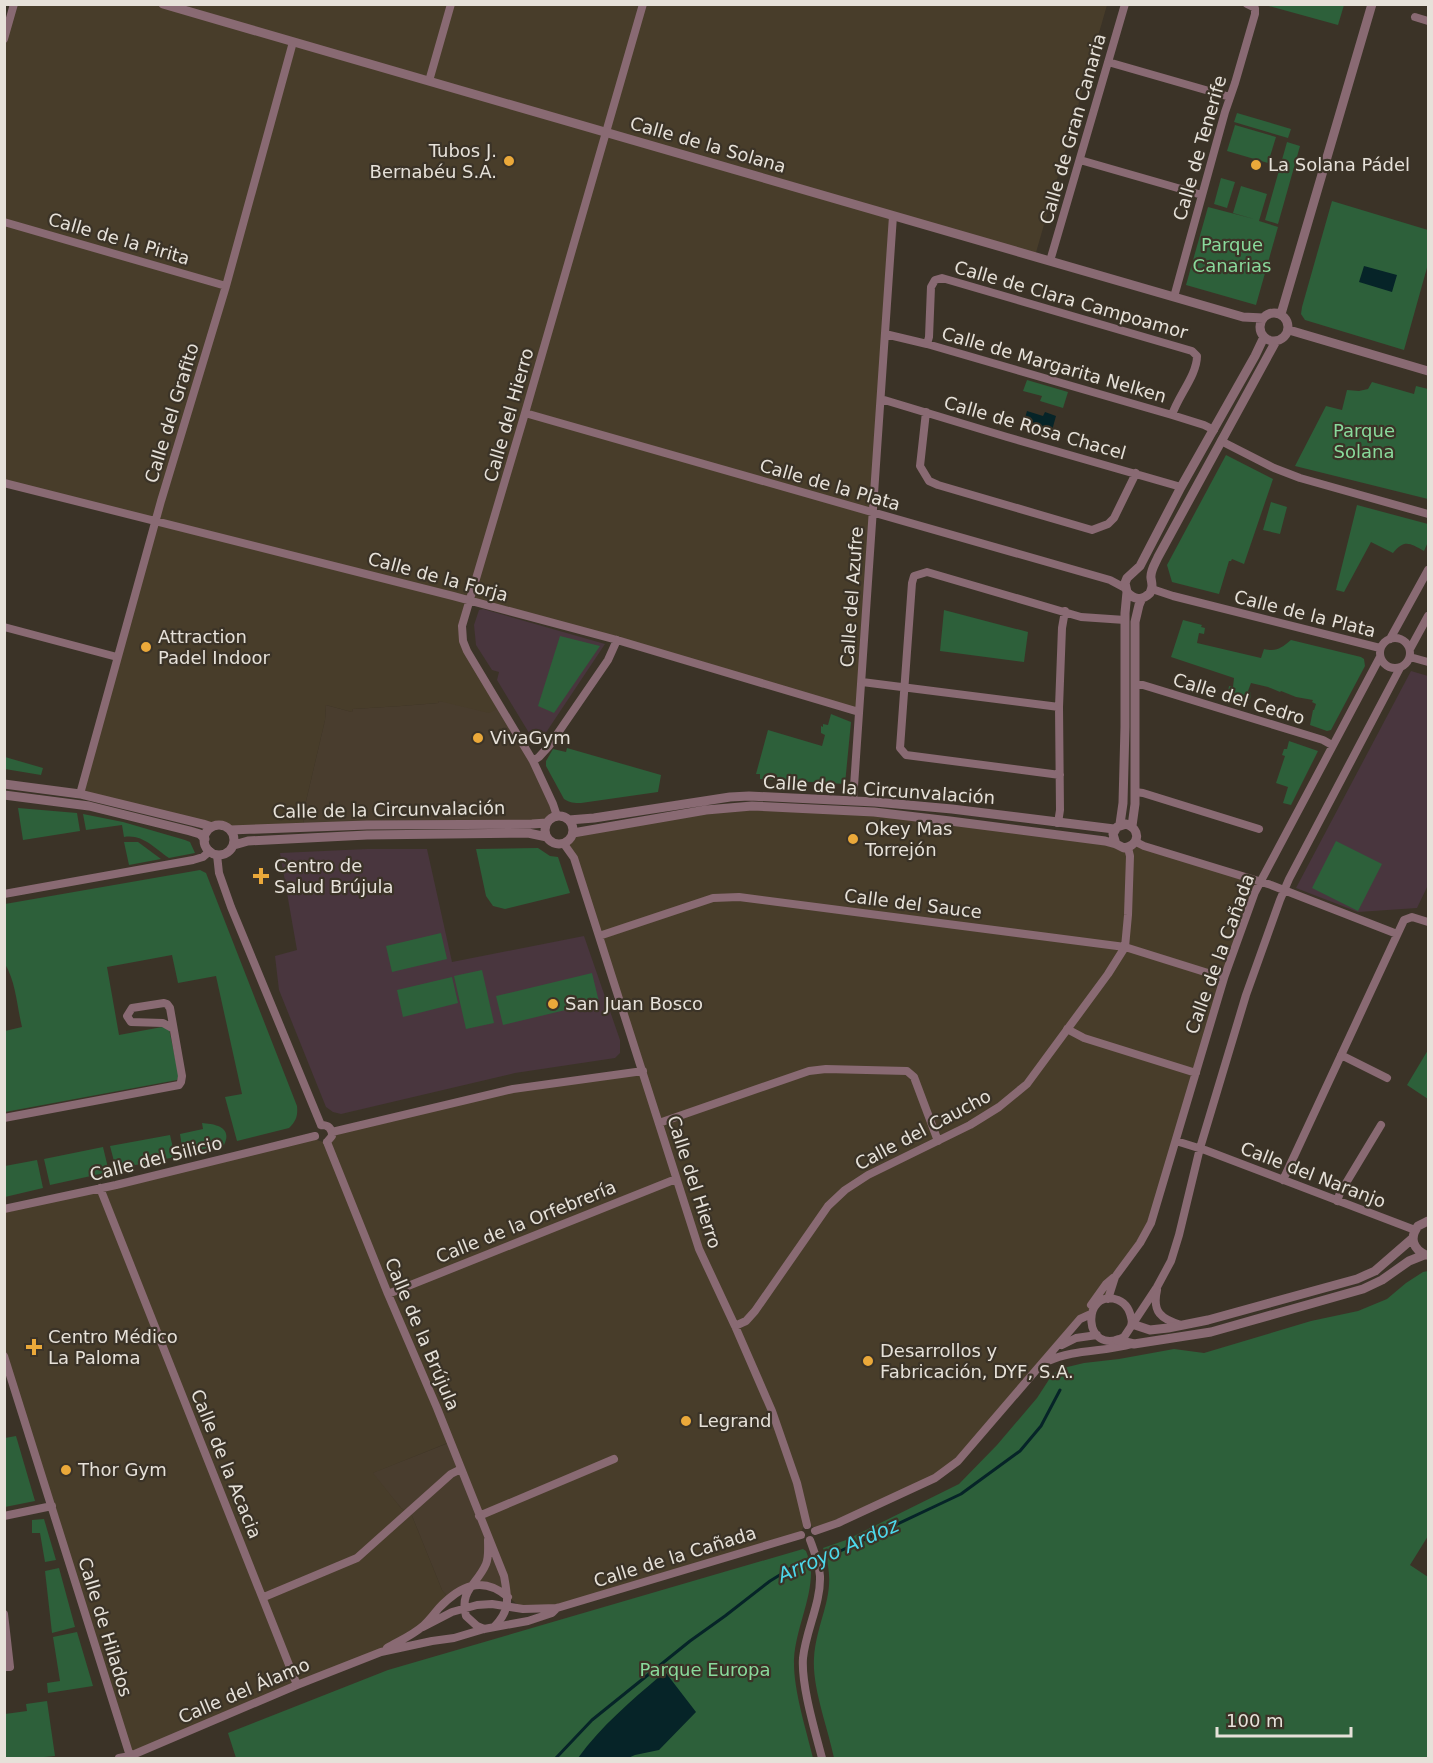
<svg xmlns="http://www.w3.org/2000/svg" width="1433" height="1763" viewBox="0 0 1433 1763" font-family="'DejaVu Sans',sans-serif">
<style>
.commercial{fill:#493d2e}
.built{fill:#483d2a}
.education{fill:#49363e}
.green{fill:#2d603a}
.water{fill:#062428}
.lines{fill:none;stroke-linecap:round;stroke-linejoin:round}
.stream{stroke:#062428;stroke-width:3}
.minor{stroke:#896a73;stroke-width:8}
.tertiary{stroke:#896a73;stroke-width:9}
.poi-dot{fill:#eba93a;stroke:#3b3327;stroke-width:2}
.labels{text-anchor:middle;stroke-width:4.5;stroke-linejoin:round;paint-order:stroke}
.street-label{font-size:18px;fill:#e6e1d9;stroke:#3b3327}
.poi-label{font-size:18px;fill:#e6e1d9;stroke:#3b3327;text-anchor:start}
.park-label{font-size:18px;fill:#89da9b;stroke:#3b3327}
.water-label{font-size:20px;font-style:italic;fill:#4dd8ea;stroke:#3b3327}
</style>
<rect width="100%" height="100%" fill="#3b3327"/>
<path class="commercial" d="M 439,701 L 501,707 L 519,737 L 557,816 L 549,820 L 304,827 L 303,814 L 325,720 L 326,705 L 352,712 L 353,709 L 401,706 L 438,703 Z
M 451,1442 L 507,1596 L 486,1585 L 449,1599 L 442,1590 L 412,1516 L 401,1508 L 372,1473 Z"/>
<path class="built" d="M 14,5 L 1107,5 L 1035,256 L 894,216 L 859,712 L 470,600 L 462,634 L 501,707 L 489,713 L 439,701 L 438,703 L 401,706 L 353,709 L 352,712 L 326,705 L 325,720 L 303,814 L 304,827 L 227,827 L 215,826 L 80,794 L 155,521 L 5,483 L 4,39 Z
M 706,810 L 853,811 L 1133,845 L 1260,882 L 1224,978 L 1151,1223 L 1115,1277 L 1108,1299 L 1080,1319 L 948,1470 L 838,1523 L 814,1528 L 810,1525 L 804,1526 L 801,1532 L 557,1608 L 523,1609 L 507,1596 L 450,1442 L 373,1473 L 401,1508 L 412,1516 L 442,1590 L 449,1599 L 423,1627 L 381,1652 L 130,1756 L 5,1356 L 4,1209 L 315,1136 L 317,1140 L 323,1142 L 327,1142 L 332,1136 L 513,1089 L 642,1071 L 574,858 L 564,844 L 572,836 Z"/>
<path class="education" d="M 483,609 L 605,644 L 537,746 L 497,680 L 499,672 L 492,670 L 476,645 L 474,625 L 479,610 Z
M 1411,671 L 1428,676 L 1428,885 L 1417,908 L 1358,912 L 1296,888 Z
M 367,849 L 427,849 L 452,962 L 584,936 L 620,1040 L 620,1053 L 615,1058 L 515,1073 L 341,1114 L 333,1112 L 326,1107 L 279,990 L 275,956 L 297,950 L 280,853 Z"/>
<path class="green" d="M 1265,5 L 1265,4 L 1344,5 L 1338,25 Z
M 1237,113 L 1291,129 L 1288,138 L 1234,122 Z
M 1235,125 L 1276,137 L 1268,163 L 1227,151 Z
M 1287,142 L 1300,146 L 1278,224 L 1265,220 Z
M 1221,178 L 1235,182 L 1227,208 L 1214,204 Z
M 1241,186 L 1267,194 L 1259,221 L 1278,227 L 1256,305 L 1186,285 L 1208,207 L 1254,219 L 1233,213 Z
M 1332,201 L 1428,230 L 1428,264 L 1404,350 L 1305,320 L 1301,314 L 1302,307 Z
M 1027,380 L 1068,392 L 1063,408 L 1040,401 L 1042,396 L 1023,391 Z
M 1372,382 L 1414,394 L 1416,386 L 1428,389 L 1428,499 L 1295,466 L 1326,406 L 1342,410 L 1347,390 L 1359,391 L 1368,389 Z
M 1226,455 L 1273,479 L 1244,564 L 1232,559 L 1231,561 L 1229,561 L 1219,594 L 1172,582 L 1167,565 Z
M 1271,502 L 1287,507 L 1280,534 L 1263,530 Z
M 1357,505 L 1428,524 L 1428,542 L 1424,551 C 1410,543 1404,539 1393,553 L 1371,542 L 1344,592 L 1336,590 Z
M 944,610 L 1028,632 L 1024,662 L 940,651 Z
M 1183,620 L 1202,625 L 1201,627 L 1205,628 L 1204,634 L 1199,633 L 1197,643 L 1261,658 L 1264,649 C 1277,652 1281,648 1291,640 L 1361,657 L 1364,659 L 1365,666 L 1331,730 L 1327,731 L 1310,725 L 1313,710 L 1314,710 L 1316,704 L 1312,702 L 1313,700 L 1296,697 L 1281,691 L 1280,692 L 1268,687 L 1251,683 L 1248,691 L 1251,693 L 1250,699 L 1246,698 L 1244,706 L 1227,701 L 1231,694 L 1228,692 L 1229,686 L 1233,687 L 1234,678 L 1171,657 Z
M 560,636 L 600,646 L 554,713 L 538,706 Z
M 831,714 L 851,722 L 845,784 L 760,779 L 760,774 L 756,774 L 768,730 L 822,746 L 825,735 L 821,733 L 821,726 L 823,727 L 823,724 L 828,725 Z
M 1289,741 L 1318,751 L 1291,805 L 1283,803 L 1288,787 L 1276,783 L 1285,756 L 1282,755 L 1284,749 L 1287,749 Z
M 567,748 L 661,775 L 658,792 L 581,803 C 574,803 570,803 564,799 L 546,766 L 546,761 L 553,749 L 566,752 Z
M 5,757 L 43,768 L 41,775 L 5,769 Z
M 18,808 L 77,813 L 80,831 L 23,840 Z
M 83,814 L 123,822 L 185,840 L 190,842 L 195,853 L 169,858 C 154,848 143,834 124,837 L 122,825 L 86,830 Z
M 1336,841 L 1382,864 L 1358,911 L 1312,888 Z
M 124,842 L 138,842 L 161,859 L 129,865 Z
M 538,848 L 550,856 L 558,857 L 570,893 L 505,909 L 493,906 L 486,896 L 476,849 Z
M 200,870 L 206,873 L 297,1106 C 298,1116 296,1121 289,1128 L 237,1141 L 225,1097 L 242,1094 L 216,976 L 178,983 L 172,955 L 107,967 L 119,1035 L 162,1027 L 169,1029 L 179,1076 L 177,1080 L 5,1112 L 5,1031 L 22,1027 C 17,1007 16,982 5,964 L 5,904 Z
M 441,933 L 447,959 L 392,972 L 386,946 Z
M 482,970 L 494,1023 L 466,1029 L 454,976 Z
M 592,973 L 599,1002 L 503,1025 L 496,996 Z
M 452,977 L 458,1003 L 403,1017 L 397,990 Z
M 1428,1050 L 1428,1099 L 1407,1085 Z
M 202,1123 C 215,1124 233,1127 224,1145 L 183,1153 L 180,1134 L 203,1129 Z
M 170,1135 L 175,1157 L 116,1169 L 110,1146 Z
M 103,1147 L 109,1172 L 50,1185 L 44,1159 Z
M 37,1160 L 43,1188 L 5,1197 L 5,1166 Z
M 1428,1271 L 1428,1536 L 1410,1565 L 1428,1577 L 1428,1758 L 834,1758 C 828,1728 812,1688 814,1658 C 817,1616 840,1592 823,1548 L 846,1540 L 959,1484 L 997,1445 L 1037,1398 L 1050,1378 L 1059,1369 L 1084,1363 L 1119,1359 L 1174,1349 L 1204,1353 L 1311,1321 L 1358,1311 L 1387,1299 L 1406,1283 L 1423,1272 Z
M 16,1436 L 35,1501 L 5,1507 L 5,1438 Z
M 44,1519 L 56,1560 L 45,1562 L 40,1533 L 32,1533 L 32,1520 Z
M 803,1549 L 806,1551 C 808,1557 811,1563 811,1569 C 812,1599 796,1628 794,1659 C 793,1689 806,1729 813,1758 L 236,1758 L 228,1733 L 388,1670 Z
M 59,1568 L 75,1627 L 52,1633 L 45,1571 Z
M 77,1632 L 93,1686 L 48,1693 L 47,1683 L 60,1681 L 53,1637 Z
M 47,1701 L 55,1756 L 34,1758 L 5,1758 L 5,1714 L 27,1711 L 26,1704 Z"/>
<path class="water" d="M 1364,266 L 1397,275 L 1392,292 L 1359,282 Z
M 1027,411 L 1043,416 L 1045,412 L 1056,416 L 1051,434 L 1023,425 Z
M 666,1673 L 696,1712 L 659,1750 L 635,1755 L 628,1758 L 578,1758 C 601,1726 631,1701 660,1676 Z"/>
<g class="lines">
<path class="stream" d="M 556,1758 L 592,1720 L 690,1641 L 725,1616 L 770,1581 L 801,1562 L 836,1553 L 961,1494 L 1020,1451 L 1041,1426 L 1060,1390"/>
<path class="minor" d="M 1415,17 L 1428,21
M 4,39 L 14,4
M 1108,62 L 1230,97
M 429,81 L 451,4
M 1080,160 L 1202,195
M 4,222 L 226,286
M 1050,261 L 1125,4
M 1174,297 L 1225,112 L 1235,83 L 1255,14 L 1255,8 L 1247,4
M 885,334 L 927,344 L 1172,415 L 1204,425 L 1214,430
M 927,344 L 929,337 L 931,287 L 935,280 L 942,278 L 1192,351 L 1197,356 C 1197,375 1178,396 1172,415
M 881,399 L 1007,437 L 1181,487
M 926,412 L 920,466 L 929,481 L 938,485 L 1092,530 L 1108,524 L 1114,518 L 1136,473
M 525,413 L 1110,580 L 1125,588
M 1221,441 L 1274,468 L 1300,478 L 1428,514
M 4,483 L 453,596 L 617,640 L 859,712
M 1152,589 L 1173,596 L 1380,648
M 4,627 L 117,657
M1380 653a15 15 0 1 1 30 0a15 15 0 1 1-30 0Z
M 1390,639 L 1428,570
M 1410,649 L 1428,616
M 1410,657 L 1428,662
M 862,682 L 1059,707
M 1135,685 L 1143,685 L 1323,740 L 1332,745
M 533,761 L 539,757 L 549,746 L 608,660 L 617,640
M 1060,775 L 906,755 L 900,748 L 912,583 L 914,576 L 927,572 L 1081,617 L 1125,620
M 1135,792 L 1143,793 L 1259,829
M 80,794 L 161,501 L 226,286 L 293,42
M 853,801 L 893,216
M 557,816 L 553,804 L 533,761 L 467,651 L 463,641 L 462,626 L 525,413 L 643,4
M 1058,823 L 1060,810 L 1059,707 L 1062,628 L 1065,611
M 1136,842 L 1144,846 L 1271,885 L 1397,934
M 564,844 L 574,858 L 699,1249 L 735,1326 L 772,1411 L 797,1483 L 807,1525
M 217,855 L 219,873 L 231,907 L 321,1125
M 4,894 L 193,860 L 203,857 L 210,851
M 599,936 L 713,898 L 739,897 L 1125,947 L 1224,978
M 1067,1029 L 1084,1038 L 1196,1073
M 1341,1055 L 1387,1078
M 4,1118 L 179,1085 L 181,1082 L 182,1076 L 170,1008 L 167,1004 L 164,1003 L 132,1008 L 127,1016 L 131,1022 L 163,1023 L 172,1028
M 659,1123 L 809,1071 L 826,1069 L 907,1071 L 914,1077 L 938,1141
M 321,1125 C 328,1125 332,1128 332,1136 L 327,1142
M 332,1132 L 513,1089 L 643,1071
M 1176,1141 L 1205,1150 L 1415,1230
M 327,1142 L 388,1294 L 437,1408 L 504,1576 C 508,1598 511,1610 494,1627
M 1283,1180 L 1404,920 L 1412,917 L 1428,922
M 100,1188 L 297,1685
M 1337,1201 L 1340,1193 L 1381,1125
M 4,1209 L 116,1185 L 315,1136
M 1157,1290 C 1152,1312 1161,1319 1181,1325
M 388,1294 L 676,1179
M 1108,1299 L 1115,1277 L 1140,1243 L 1151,1223 L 1224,978 L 1255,892 L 1380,657
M 1091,1305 L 1106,1284 L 1113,1278
M 1132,1323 C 1131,1313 1128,1304 1118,1300 C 1081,1287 1082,1358 1124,1337 L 1157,1287 L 1171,1261 L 1179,1235 L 1200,1148 L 1246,995 L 1280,900 L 1289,879 L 1400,668
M 735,1326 L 746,1321 L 755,1311 L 828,1206 L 845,1190 L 868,1175 L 970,1125 L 999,1107 L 1027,1084 L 1108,974 L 1125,947 L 1128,915 L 1130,856 L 1128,848
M 1062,1345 L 1076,1338 L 1097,1335
M 4,1356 L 130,1756
M 1048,1361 C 1074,1349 1105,1352 1132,1344
M 4,1516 L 52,1506
M 479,1516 L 614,1459
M 815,1531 L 838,1523 L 935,1478 L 958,1461 L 1080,1319 L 1091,1314
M 810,1540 C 814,1551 819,1563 820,1576 C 821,1603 806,1630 803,1658 C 801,1685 815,1731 822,1758
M 264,1597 L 357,1558 L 451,1474 L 461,1469
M 4,1614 L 10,1667 L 4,1667
M 423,1627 L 452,1612 L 477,1605 L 492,1604 L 523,1609 L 557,1608 L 801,1535
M 484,1629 L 477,1626 L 466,1616 C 459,1590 477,1585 486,1564 C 489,1557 488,1548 488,1540
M 387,1648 C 399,1641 413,1635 423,1626 C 429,1621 434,1614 439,1608 C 460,1586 482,1575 508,1597
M 119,1758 L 130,1756 L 297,1685 L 381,1652 L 432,1641 L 454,1638 L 484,1629 L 528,1621 L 552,1613 L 557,1608"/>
<path class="tertiary" d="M 163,4 L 1243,317 L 1263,318
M1260 327a14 14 0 1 1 28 0a14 14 0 1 1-28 0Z
M 1281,314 L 1372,4
M 1289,330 L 1428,371
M 1127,592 C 1134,600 1142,601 1150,593 C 1153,586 1152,585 1151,578 C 1150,571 1155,564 1158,557 L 1276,341
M 4,784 L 80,794 L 203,824 L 212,827
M 4,795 L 89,806 L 190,831 L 200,834 L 205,839
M545 830a14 14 0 1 1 28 0a14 14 0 1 1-28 0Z
M 569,820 L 594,818 L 730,797 L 749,796 L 875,802 L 952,809 L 1114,829
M 1120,824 L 1123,803 L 1125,727 L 1125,613 L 1127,592 L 1125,583 L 1127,578 L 1140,566 L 1181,487 L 1255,356 L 1264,337
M204 840a15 15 0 1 1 30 0a15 15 0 1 1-30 0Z
M 1132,826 L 1135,804 L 1135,622 L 1139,605 L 1142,598
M 230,830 L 367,825 L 532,824 L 547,823
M 573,833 L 706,810 L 752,806 L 874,812 L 950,821 L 1105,841 L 1116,844 L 1124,848 C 1140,845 1141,829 1126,824 L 1117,827 L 1113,834 L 1116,844
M 234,845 L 248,841 L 367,835 L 528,833 L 547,837
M 1426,1255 C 1413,1249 1409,1238 1418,1226 L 1428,1221
M 1132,1324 L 1150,1330 L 1168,1328 L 1208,1320 L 1357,1279 L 1375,1271 L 1413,1238
M 1117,1340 L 1134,1344 L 1211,1332 L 1363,1289 L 1382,1280 L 1409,1261 L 1424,1255"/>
</g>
<g class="poi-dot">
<circle cx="509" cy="161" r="6"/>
<circle cx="1256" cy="165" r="6"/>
<circle cx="146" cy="647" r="6"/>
<circle cx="478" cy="738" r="6"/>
<circle cx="853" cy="839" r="6"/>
<path d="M258 867h6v6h6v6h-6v6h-6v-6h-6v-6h6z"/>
<circle cx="553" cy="1004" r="6"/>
<path d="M31 1338h6v6h6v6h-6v6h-6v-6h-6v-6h6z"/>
<circle cx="868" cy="1361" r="6"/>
<circle cx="686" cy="1421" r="6"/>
<circle cx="66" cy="1470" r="6"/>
</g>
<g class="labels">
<g class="street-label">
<text transform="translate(1073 129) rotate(-74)" y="6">Calle de Gran Canaria</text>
<text transform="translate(708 145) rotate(16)" y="6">Calle de la Solana</text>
<text transform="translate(1200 148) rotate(-74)" y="6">Calle de Tenerife</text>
<text transform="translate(119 239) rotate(16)" y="6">Calle de la Pirita</text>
<text transform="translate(1071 300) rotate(16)" y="6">Calle de Clara Campoamor</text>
<text transform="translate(1054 365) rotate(16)" y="6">Calle de Margarita Nelken</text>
<text transform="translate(172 413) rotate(-73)" y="6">Calle del Grafito</text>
<text transform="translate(509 415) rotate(-74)" y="6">Calle del Hierro</text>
<text transform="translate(1035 428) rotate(16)" y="6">Calle de Rosa Chacel</text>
<text transform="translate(830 485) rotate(16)" y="6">Calle de la Plata</text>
<text transform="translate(438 577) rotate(15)" y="6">Calle de la Forja</text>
<text transform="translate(852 597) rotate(-86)" y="6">Calle del Azufre</text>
<text transform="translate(1305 614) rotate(14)" y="6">Calle de la Plata</text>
<text transform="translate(1239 699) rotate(17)" y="6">Calle del Cedro</text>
<text transform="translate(879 790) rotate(4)" y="6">Calle de la Circunvalación</text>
<text transform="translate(389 810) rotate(-1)" y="6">Calle de la Circunvalación</text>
<text transform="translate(913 904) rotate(7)" y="6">Calle del Sauce</text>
<text transform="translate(1220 954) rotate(-70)" y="6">Calle de la Cañada</text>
<text transform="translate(923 1130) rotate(-28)" y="6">Calle del Caucho</text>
<text transform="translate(156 1159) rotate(-14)" y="6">Calle del Silicio</text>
<text transform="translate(1313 1175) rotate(21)" y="6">Calle del Naranjo</text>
<text transform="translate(694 1182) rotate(72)" y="6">Calle del Hierro</text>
<text transform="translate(526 1222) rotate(-22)" y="6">Calle de la Orfebrería</text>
<text transform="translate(422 1334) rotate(67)" y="6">Calle de la Brújula</text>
<text transform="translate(226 1464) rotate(68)" y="6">Calle de la Acacia</text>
<text transform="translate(675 1557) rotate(-17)" y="6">Calle de la Cañada</text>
<text transform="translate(105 1627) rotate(73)" y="6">Calle de Hilados</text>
<text transform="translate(244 1691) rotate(-23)" y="6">Calle del Álamo</text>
</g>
<g class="poi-label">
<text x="497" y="157" text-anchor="end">Tubos J.<tspan x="497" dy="21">Bernabéu S.A.</tspan></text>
<text x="1268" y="171">La Solana Pádel</text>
<text x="158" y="643">Attraction<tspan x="158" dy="21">Padel Indoor</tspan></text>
<text x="490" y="744">VivaGym</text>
<text x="865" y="835">Okey Mas<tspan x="865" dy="21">Torrejón</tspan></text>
<text x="274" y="872">Centro de<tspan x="274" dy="21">Salud Brújula</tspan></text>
<text x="565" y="1010">San Juan Bosco</text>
<text x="48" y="1343">Centro Médico<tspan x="48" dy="21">La Paloma</tspan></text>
<text x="880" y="1357">Desarrollos y<tspan x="880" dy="21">Fabricación, DYF, S.A.</tspan></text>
<text x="698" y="1427">Legrand</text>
<text x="78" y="1476">Thor Gym</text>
</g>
<g class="park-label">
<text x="1232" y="251">Parque<tspan x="1232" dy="21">Canarias</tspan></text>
<text x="1364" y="437">Parque<tspan x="1364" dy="21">Solana</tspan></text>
<text x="705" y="1676">Parque Europa</text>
</g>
<g class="water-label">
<text transform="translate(838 1550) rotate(-24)" y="7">Arroyo Ardoz</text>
</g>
</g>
<rect width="1433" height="1763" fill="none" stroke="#e6e1d9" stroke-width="12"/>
<path d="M1217 1727v9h134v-9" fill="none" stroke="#e6e1d9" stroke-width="3"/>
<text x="1226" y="1727" font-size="18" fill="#e6e1d9" stroke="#3b3327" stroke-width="4.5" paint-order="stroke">100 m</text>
</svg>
